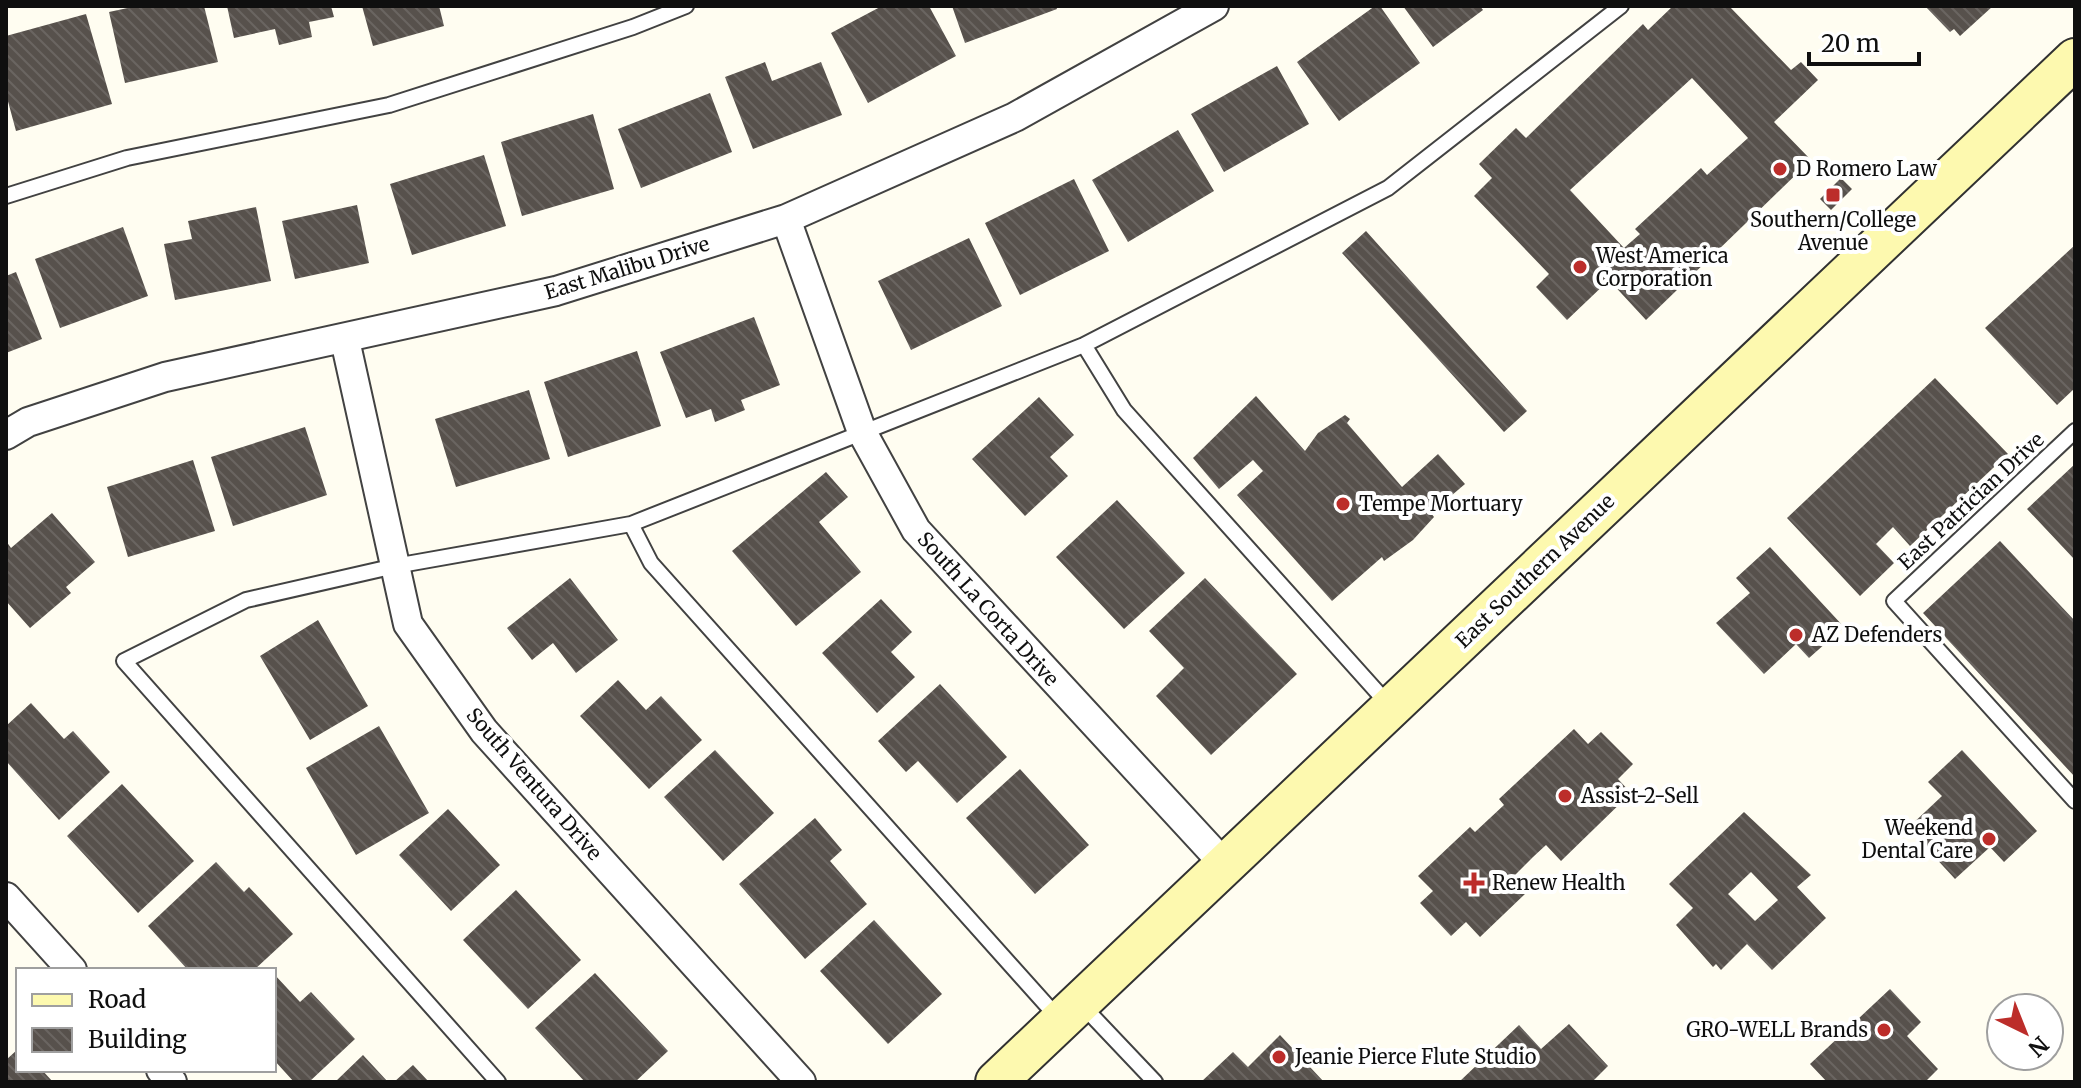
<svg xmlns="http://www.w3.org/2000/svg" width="2081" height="1088" viewBox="0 0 2081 1088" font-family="Merriweather,serif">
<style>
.building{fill:url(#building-back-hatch);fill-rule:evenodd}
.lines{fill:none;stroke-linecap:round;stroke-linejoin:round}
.lane-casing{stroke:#424242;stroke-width:18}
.street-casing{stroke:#424242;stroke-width:32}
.secondary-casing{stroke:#313131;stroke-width:44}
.lane{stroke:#fff;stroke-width:14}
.street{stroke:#fff;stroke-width:28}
.secondary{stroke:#fdf9af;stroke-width:40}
.poi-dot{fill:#bc2d2a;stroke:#fff;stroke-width:3}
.labels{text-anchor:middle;stroke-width:8;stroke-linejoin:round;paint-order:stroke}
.poi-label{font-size:20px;fill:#0f0f0f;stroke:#fff;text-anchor:start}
.street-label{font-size:20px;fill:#0f0f0f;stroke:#fff}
</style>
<defs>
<pattern id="building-back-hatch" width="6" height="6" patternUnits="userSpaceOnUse" patternTransform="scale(2)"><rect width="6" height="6" fill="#57514c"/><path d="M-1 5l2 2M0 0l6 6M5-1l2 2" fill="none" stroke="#6a6561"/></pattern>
</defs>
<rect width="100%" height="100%" fill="#fffdf1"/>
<path class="building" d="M 137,6 L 204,6 L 218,62 L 125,83 L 109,12 Z
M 227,6 L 331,6 L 334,17 L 309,22 L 312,37 L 279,45 L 275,29 L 234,38 Z
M 362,6 L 439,6 L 444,26 L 373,46 Z
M 882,6 L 929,6 L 956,56 L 868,103 L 831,33 Z
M 952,6 L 1056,6 L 1057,9 L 965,43 Z
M 1375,6 L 1380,6 L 1420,63 L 1339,121 L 1297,62 Z
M 1403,6 L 1480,6 L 1483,10 L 1433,47 Z
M 1673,6 L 1729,6 L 1791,70 L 1801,62 L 1818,80 L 1774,122 L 1811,160 L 1646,320 L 1609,280 L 1567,320 L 1536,287 L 1549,274 L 1474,196 L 1492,178 L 1479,164 L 1516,128 L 1526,138 L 1643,24 L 1648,30 ZM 1692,78 L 1748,138 L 1707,175 L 1701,168 L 1635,229 L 1640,234 L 1624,248 L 1570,190 Z
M 1925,6 L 1993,6 L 1960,36 L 1954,29 L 1950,32 Z
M 86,14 L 112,104 L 16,131 L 6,94 L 6,36 Z
M 765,62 L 772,81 L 821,62 L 842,115 L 753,149 L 725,77 Z
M 1277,66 L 1309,124 L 1224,172 L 1191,114 Z
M 710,93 L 732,152 L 641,188 L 618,129 Z
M 593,114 L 614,189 L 522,216 L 501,142 Z
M 1178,130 L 1214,191 L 1128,242 L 1092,180 Z
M 484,155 L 506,226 L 412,255 L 390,184 Z
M 1841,178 L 1852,189 L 1831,210 L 1820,199 Z
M 1074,179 L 1109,251 L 1020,295 L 985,223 Z
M 357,205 L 369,263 L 295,279 L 282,221 Z
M 256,207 L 271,281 L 175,300 L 164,244 L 192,239 L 188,221 Z
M 123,227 L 148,296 L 60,328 L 35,259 Z
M 1366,231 L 1527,411 L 1504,432 L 1342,253 Z
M 969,238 L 1002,306 L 911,350 L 878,281 Z
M 2075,245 L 2075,388 L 2057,405 L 1985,328 Z
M 16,272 L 42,339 L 6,353 L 6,276 Z
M 754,317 L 780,385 L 741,400 L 745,410 L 715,422 L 711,409 L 686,418 L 660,352 Z
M 637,351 L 661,426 L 568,457 L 544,382 Z
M 1935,378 L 2008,454 L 1910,546 L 1893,527 L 1876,544 L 1894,563 L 1860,596 L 1787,518 Z
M 529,390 L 550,459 L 456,487 L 435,419 Z
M 1256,396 L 1305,451 L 1318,433 L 1345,415 L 1350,419 L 1347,423 L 1402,487 L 1438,454 L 1465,484 L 1431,513 L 1434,517 L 1413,540 L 1384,561 L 1382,557 L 1332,601 L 1237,495 L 1263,471 L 1253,460 L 1219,489 L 1193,458 Z
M 1039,397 L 1074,435 L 1050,457 L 1068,476 L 1025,516 L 972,459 Z
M 305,427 L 327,495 L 233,526 L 211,457 Z
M 193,460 L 215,531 L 128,557 L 107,487 Z
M 2075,464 L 2075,560 L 2027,509 Z
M 826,472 L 848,497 L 819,522 L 861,572 L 796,626 L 732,551 Z
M 1117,500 L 1185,573 L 1124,629 L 1056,557 Z
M 52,513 L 95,562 L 66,587 L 71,593 L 30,628 L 6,601 L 6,541 L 11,548 Z
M 2000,541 L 2075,621 L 2075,777 L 1923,613 Z
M 1770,547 L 1844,627 L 1809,658 L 1796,644 L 1764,674 L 1716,623 L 1750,593 L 1736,578 Z
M 570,578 L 618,640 L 576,673 L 553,643 L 532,660 L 507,628 Z
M 1205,578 L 1297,674 L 1211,755 L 1156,696 L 1184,668 L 1149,631 Z
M 881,599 L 912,632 L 891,652 L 915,677 L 877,713 L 822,653 Z
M 318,620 L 368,706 L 310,740 L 260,656 Z
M 618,680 L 646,710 L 661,696 L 702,740 L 649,789 L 580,716 Z
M 940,684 L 1007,757 L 957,803 L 918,761 L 906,772 L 878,741 Z
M 31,703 L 64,739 L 73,731 L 110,772 L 59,820 L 6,761 L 6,726 Z
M 379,726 L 429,813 L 356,855 L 306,768 Z
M 1574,729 L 1588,744 L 1601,732 L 1633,764 L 1618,779 L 1631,793 L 1561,861 L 1546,845 L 1533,857 L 1515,875 L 1529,890 L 1480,937 L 1466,922 L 1451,936 L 1420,903 L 1433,891 L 1418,876 L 1470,827 L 1475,832 L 1504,805 L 1499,799 Z
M 715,750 L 774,813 L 723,861 L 664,797 Z
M 1962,750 L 2037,831 L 2004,862 L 1990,847 L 1955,879 L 1908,828 L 1942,796 L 1928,782 Z
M 1020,769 L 1089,845 L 1035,894 L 966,818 Z
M 122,784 L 194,861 L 138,913 L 67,836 Z
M 448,809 L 500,865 L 451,911 L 399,855 Z
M 1744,812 L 1811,875 L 1797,887 L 1826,918 L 1772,970 L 1747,944 L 1721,970 L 1716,964 L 1713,967 L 1676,925 L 1693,908 L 1669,884 ZM 1751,872 L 1778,900 L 1755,921 L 1728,894 Z
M 815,818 L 842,850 L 830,861 L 867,904 L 805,959 L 739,884 Z
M 216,862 L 244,892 L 249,887 L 293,934 L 254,970 L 188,970 L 148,926 Z
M 516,890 L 581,960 L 528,1009 L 463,940 Z
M 874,920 L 942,994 L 888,1044 L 820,971 Z
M 595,973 L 668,1051 L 635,1082 L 585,1082 L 535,1028 Z
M 274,974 L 300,1002 L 311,992 L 355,1039 L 309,1082 L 294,1082 L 274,1060 Z
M 1890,989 L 1921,1022 L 1907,1036 L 1938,1069 L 1925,1082 L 1827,1082 L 1810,1064 Z
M 1569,1024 L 1608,1066 L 1592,1082 L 1459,1082 L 1519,1025 L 1541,1049 Z
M 1280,1035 L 1324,1082 L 1201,1082 L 1233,1052 L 1248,1067 Z
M 18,1049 L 18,1070 L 42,1070 L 53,1082 L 6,1082 L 6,1060 Z
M 363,1055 L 388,1082 L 335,1082 Z
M 413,1065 L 429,1082 L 394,1082 Z"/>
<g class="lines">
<g class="lane-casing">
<path id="lane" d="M 6,196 L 127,158 L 389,105 L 633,27 L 686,6
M 1084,345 L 1124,410 L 1388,704
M 2075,431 L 1894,601 L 2075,801
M 631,524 L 651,563 L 1059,1019
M 1081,1004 L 1155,1082
M 498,1082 L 124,661 L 246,600 L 395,566 L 631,524 L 1084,345 L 1388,188 L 1621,6"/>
</g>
<g class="street-casing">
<path id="street" d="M 786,219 L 862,432 L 916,530 L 1225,865
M 345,340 L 408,624 L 484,731 L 801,1082
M 6,435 L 28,422 L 165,377 L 556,291 L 786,219 L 1015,117 L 1214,6
M 6,897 L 72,970
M 161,1070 L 172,1082"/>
</g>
<g class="secondary-casing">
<path id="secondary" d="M 996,1082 L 2075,59"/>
</g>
<use href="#lane" class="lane"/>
<use href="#street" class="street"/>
<use href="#secondary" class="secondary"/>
</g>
<g class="poi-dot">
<circle cx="1780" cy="169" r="8"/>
<rect x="1825" y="187" width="16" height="16" rx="4"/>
<circle cx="1580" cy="267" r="8"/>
<circle cx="1343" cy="504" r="8"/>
<circle cx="1796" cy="635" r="8"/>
<circle cx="1565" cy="796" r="8"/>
<circle cx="1989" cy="839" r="8"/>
<path d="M1470 871h8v8h8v8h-8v8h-8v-8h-8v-8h8z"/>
<circle cx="1884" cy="1030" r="8"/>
<circle cx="1279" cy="1057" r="8"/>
</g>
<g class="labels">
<g class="poi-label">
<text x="1796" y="176">D Romero Law</text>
<text x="1833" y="227" text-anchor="middle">Southern/College<tspan x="1833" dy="23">Avenue</tspan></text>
<text x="1596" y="263">West America<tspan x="1596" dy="23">Corporation</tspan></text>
<text x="1359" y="511">Tempe Mortuary</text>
<text x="1812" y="642">AZ Defenders</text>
<text x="1581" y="803">Assist-2-Sell</text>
<text x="1973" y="835" text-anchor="end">Weekend<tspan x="1973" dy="23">Dental Care</tspan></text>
<text x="1492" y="890">Renew Health</text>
<text x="1868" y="1037" text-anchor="end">GRO-WELL Brands</text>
<text x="1295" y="1064">Jeanie Pierce Flute Studio</text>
</g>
<g class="street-label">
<text transform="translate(627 268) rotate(-17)" y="7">East Malibu Drive</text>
<text transform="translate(1971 501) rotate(-43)" y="7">East Patrician Drive</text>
<text transform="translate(1535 571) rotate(-44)" y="7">East Southern Avenue</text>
<text transform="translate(988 609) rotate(48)" y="7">South La Corta Drive</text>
<text transform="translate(534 784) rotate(49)" y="7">South Ventura Drive</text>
</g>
</g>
<rect width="2081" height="1088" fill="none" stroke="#0f0f0f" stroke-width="16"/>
<rect x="16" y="968" width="260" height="104" fill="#ffffff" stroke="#9f9f9f" stroke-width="2"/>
<rect x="32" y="994" width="40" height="12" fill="#fdf9af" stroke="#9f9f9f" stroke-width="2"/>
<text x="88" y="1008" font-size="24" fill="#0f0f0f">Road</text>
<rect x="32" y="1028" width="40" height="24" fill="url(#building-back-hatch)" stroke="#9f9f9f" stroke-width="2"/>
<text x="88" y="1048" font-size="24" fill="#0f0f0f">Building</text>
<g transform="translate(2025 1032) rotate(137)"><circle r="38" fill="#ffffff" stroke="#9f9f9f" stroke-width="2"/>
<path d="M0-6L14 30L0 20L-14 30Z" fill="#bc2d2a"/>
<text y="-12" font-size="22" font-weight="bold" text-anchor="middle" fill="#0f0f0f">N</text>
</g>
<path d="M1809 52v12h110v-12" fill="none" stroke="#0f0f0f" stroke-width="4"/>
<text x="1821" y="52" font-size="24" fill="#0f0f0f" stroke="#ffffff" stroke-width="6" paint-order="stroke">20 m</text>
</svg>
